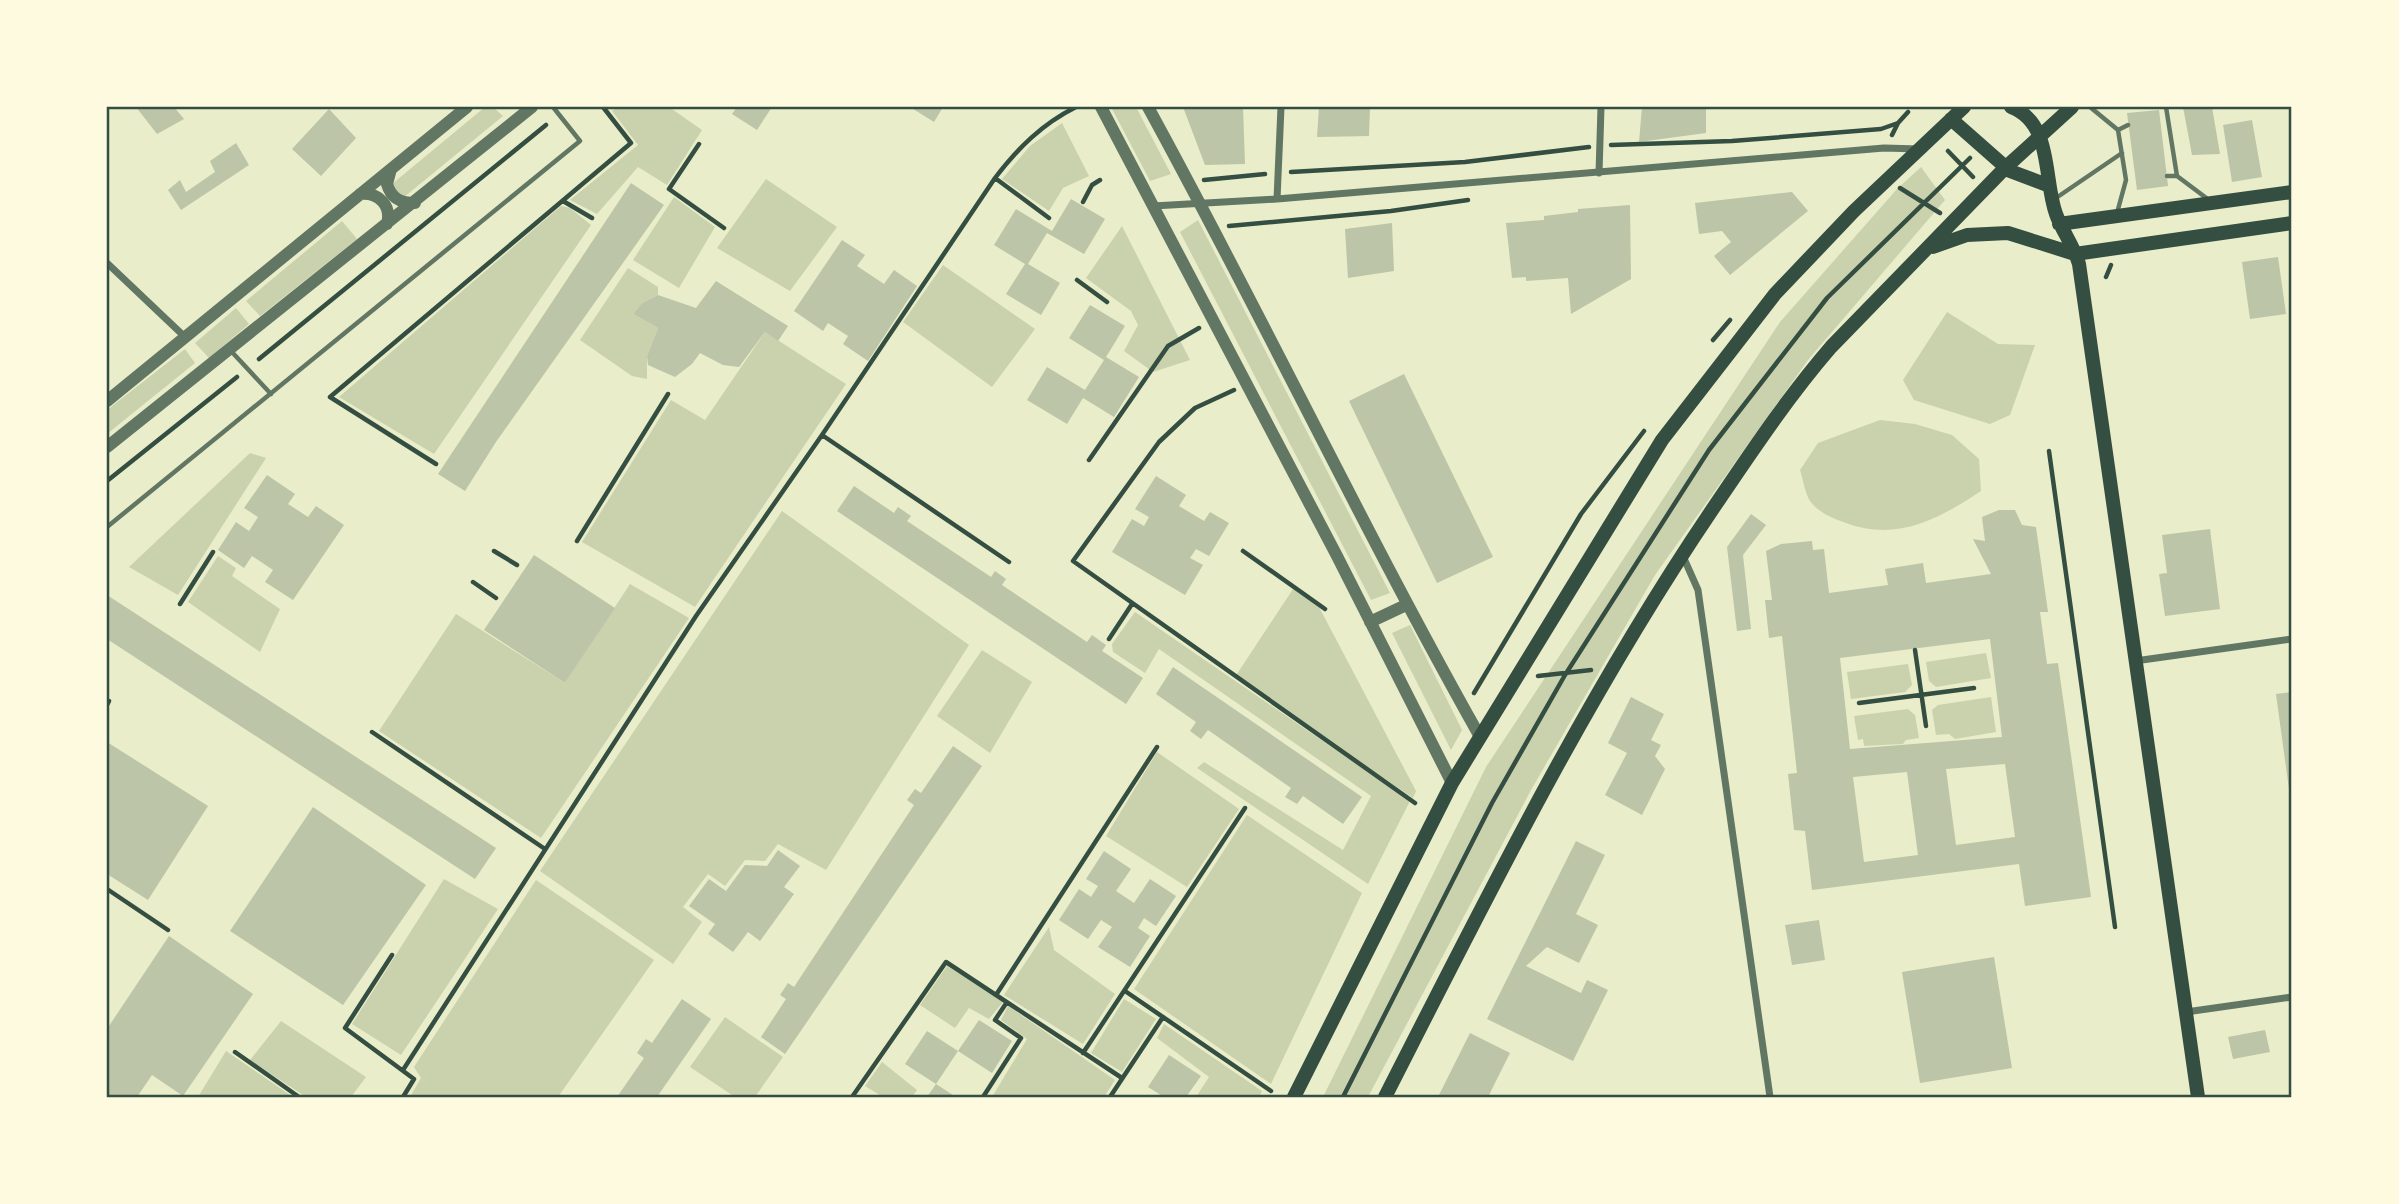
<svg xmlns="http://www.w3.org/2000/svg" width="2399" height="1204" viewBox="0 0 2399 1204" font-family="Quicksand,sans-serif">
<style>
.green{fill:#cad2ad}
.building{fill:#bcc5a7;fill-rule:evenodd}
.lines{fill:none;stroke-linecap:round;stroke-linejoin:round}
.path{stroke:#344e41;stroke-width:4.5}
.service{stroke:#617663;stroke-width:4.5}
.minor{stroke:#617663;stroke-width:7}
.tertiary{stroke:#617663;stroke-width:12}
.secondary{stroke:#344e41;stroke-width:14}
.neatline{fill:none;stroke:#344e41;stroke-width:2.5}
</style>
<rect width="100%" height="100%" fill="#e9edc9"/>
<path class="green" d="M 485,107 L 493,107 L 503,116 L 398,202 L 386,189 Z
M 618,107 L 669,107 L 702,130 L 667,185 L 638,167 L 597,214 L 570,200 L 638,145 L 612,111 Z
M 1111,107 L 1136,107 L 1171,174 L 1150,181 Z
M 1062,123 L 1089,176 L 1063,188 L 1049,211 L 1002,179 L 1030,146 Z
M 1921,167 L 1945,200 L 1808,360 L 1655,575 L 1531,790 L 1368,1097 L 1323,1097 L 1486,767 L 1780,322 L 1897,189 Z
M 766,179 L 837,227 L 790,291 L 717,248 Z
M 674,197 L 715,227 L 679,288 L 633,260 Z
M 561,206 L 570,208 L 591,225 L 434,454 L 339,397 Z
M 1198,220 L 1390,593 L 1371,600 L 1180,232 Z
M 342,221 L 357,239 L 260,316 L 246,301 Z
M 1122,226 L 1190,360 L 1153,372 L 1124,351 L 1138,325 L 1131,311 L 1086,278 Z
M 943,265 L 1035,329 L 992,387 L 903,322 Z
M 628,268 L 658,287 L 658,295 L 642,303 L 633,314 L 658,328 L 647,356 L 647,379 L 632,376 L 580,340 Z
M 236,308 L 249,324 L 209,358 L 195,343 Z
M 1947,312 L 1998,344 L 2035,345 L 2010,415 L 1990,424 L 1914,400 L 1903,380 Z
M 765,332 L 846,384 L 695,607 L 582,542 L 671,400 L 705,420 Z
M 185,349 L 195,363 L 107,434 L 107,410 Z
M 1880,420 L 1915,424 L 1952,435 L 1979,459 L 1981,491 C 1939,519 1897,542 1846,523 C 1832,518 1819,513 1810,501 C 1805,493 1803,479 1800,470 L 1818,443 Z
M 250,453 L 266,458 L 178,595 L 129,567 Z
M 782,511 L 969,645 L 826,870 L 778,844 L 765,861 L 745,860 L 725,886 L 708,874 L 683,907 L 702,922 L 673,964 L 540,871 Z
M 218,556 L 236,568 L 232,576 L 280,609 L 260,652 L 188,602 Z
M 630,584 L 689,618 L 541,838 L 379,731 L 456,614 L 565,683 Z
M 1293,589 L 1319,607 L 1416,791 L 1413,798 L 1235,677 Z
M 1135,612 L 1410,801 L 1368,884 L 1197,768 L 1204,762 L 1343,850 L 1371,796 L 1159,649 L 1145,673 L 1113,652 L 1112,644 Z
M 1410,625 L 1462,730 L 1451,750 L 1392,633 Z
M 982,650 L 1032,682 L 990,753 L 937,716 Z
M 1986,653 L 1991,678 L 1936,687 L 1929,681 L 1926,662 Z
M 1908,664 L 1912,685 L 1905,692 L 1851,699 L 1847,672 Z
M 1991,697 L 1996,732 L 1955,739 L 1949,734 L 1936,735 L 1932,710 L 1938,705 Z
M 1908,709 L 1915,715 L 1919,738 L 1906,740 L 1903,744 L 1864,746 L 1863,739 L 1858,740 L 1854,716 Z
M 1157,752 L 1239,809 L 1187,887 L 1106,836 Z
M 1247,815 L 1362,893 L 1271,1084 L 1134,989 Z
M 444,879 L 498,909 L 401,1055 L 352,1024 Z
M 536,880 L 654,960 L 558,1097 L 410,1097 L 421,1078 L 414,1067 Z
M 1049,927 L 1054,950 L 1115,994 L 1083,1044 L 1004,995 Z
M 947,966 L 1003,1002 L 989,1019 L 969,1008 L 955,1028 L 920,1005 Z
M 1124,999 L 1156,1019 L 1122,1072 L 1091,1053 Z
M 1008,1006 L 1115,1080 L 1104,1097 L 992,1097 L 1027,1039 L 1001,1020 Z
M 725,1017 L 783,1057 L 755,1097 L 735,1097 L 690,1067 Z
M 281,1021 L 366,1077 L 351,1097 L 306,1097 L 250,1060 Z
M 1164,1024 L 1262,1091 L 1259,1097 L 1196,1097 L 1209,1077 L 1157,1038 Z
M 226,1051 L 293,1097 L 198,1097 Z
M 882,1062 L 917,1090 L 912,1097 L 883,1097 L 865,1086 Z"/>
<path class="building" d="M 136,107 L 174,107 L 184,119 L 157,134 Z
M 737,107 L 772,107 L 757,130 L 732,114 Z
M 910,107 L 943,107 L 934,122 Z
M 1183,107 L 1243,107 L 1245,164 L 1205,165 Z
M 1319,107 L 1370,107 L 1369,136 L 1317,137 Z
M 1642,107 L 1706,107 L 1706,133 L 1639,142 Z
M 2183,107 L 2212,107 L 2220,154 L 2192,155 Z
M 329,109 L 356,138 L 321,176 L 292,149 Z
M 2159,110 L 2168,186 L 2137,190 L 2127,113 Z
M 2252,120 L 2262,177 L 2232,182 L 2223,125 Z
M 236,143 L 249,165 L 181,210 L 168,190 L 180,180 L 186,192 L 215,172 L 210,161 Z
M 631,183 L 664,205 L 496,442 L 465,491 L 438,474 Z
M 1792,192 L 1808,211 L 1730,275 L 1714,256 L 1731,242 L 1722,231 L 1699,234 L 1695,203 Z
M 1071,199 L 1105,219 L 1084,254 L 1047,233 L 1028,264 L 1060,283 L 1041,315 L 1006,294 L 1025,264 L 994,245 L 1016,209 L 1052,231 Z
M 1630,205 L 1631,279 L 1571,314 L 1568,278 L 1526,281 L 1526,277 L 1512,278 L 1506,223 L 1544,220 L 1544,216 L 1578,212 L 1578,209 Z
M 1392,223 L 1394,271 L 1348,278 L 1345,229 Z
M 842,240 L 865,255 L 857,266 L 884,284 L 894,270 L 917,286 L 868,361 L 843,344 L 848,336 L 828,323 L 823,331 L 794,311 Z
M 2278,257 L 2286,314 L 2250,319 L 2242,262 Z
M 716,281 L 788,326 L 778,341 L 765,332 L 739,367 L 723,365 L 700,353 L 692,364 L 675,377 L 648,365 L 647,356 L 658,328 L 633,314 L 642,303 L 658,295 L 696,308 Z
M 1090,305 L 1125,326 L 1106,357 L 1139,377 L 1114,417 L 1083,398 L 1067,424 L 1027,400 L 1047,367 L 1085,390 L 1104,360 L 1069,338 Z
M 1404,374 L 1493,557 L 1437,583 L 1349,401 Z
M 267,475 L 295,494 L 288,504 L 308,517 L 316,506 L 344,525 L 293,600 L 265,582 L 273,570 L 252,556 L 244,568 L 218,550 L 236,522 L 249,531 L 258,517 L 244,508 Z
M 1156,476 L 1186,495 L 1179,506 L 1204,521 L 1210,512 L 1229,523 L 1209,556 L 1196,549 L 1190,558 L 1203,565 L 1185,595 L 1112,552 L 1132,519 L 1144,526 L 1149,517 L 1135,509 Z
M 854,486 L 894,513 L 898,507 L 911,516 L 907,521 L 991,577 L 995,571 L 1006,579 L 1002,585 L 1087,642 L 1092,635 L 1106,645 L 1102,651 L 1143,678 L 1126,704 L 837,511 Z
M 1999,510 L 2015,510 L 2022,525 L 2036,527 L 2048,612 L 2040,612 L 2047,664 L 2058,663 L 2091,897 L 2025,906 L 2019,864 L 1812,890 L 1805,831 L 1794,830 L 1788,774 L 1797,773 L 1782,636 L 1769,638 L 1765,600 L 1772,600 L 1766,551 L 1781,544 L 1812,541 L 1813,550 L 1824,549 L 1829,593 L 1888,585 L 1885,569 L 1923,563 L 1926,583 L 1991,574 L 1973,539 L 1985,541 L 1982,517 ZM 1990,639 L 2002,737 L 1850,749 L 1840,658 ZM 2005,764 L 2015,837 L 1956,845 L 1946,769 ZM 1907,772 L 1918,855 L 1864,862 L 1853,777 Z
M 1751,514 L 1766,525 L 1743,555 L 1751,629 L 1737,631 L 1727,547 Z
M 2210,529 L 2220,609 L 2165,616 L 2159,574 L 2167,573 L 2162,535 Z
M 534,555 L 615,608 L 565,683 L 484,630 Z
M 107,595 L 496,848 L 475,879 L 107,639 Z
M 1173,667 L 1362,797 L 1343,824 L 1303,796 L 1297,804 L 1285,797 L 1291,788 L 1208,730 L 1201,739 L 1190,731 L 1196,722 L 1156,694 Z
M 2292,692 L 2292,804 L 2291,804 L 2276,694 Z
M 1631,697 L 1664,714 L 1651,740 L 1661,745 L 1655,756 L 1665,769 L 1642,815 L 1605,795 L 1627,753 L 1608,743 Z
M 107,742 L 208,806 L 148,900 L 107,874 Z
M 953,746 L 982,766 L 785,1054 L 761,1037 L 786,999 L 780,995 L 788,983 L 794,987 L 914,805 L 907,800 L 915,789 L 921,793 Z
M 313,807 L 426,885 L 343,1005 L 230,931 Z
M 1576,841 L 1605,855 L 1576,914 L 1598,925 L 1579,963 L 1547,947 L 1526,966 L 1581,993 L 1587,980 L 1608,990 L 1573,1061 L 1487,1019 Z
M 778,850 L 800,866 L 784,887 L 794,894 L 760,941 L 748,932 L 733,952 L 708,934 L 715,924 L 689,906 L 709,879 L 726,891 L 745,865 L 767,866 Z
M 1104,851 L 1131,869 L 1116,891 L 1134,903 L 1150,879 L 1176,896 L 1156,926 L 1144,918 L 1138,928 L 1150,936 L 1130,967 L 1098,947 L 1112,927 L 1101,920 L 1088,939 L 1059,920 L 1079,889 L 1091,897 L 1098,886 L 1086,879 Z
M 1819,920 L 1825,960 L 1792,965 L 1785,925 Z
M 169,936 L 253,994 L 183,1096 L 152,1075 L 137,1097 L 107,1097 L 107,1029 Z
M 1994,957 L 2012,1068 L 1920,1083 L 1902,972 Z
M 682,999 L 711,1019 L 657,1097 L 617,1097 L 644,1058 L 637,1053 L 646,1039 L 652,1043 Z
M 979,1020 L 1012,1041 L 992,1073 L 958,1051 Z
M 2265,1030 L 2270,1052 L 2233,1059 L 2228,1037 Z
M 927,1031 L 958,1051 L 936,1084 L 905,1064 Z
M 1470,1033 L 1510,1053 L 1488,1097 L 1438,1097 Z
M 1169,1055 L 1201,1076 L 1186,1097 L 1164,1097 L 1148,1087 Z
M 936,1084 L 956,1097 L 927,1097 Z"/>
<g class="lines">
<path class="path" d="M 1892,135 L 1898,123
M 699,144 L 669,189 L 724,228
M 1611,145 L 1732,141 L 1881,129 L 1898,123 L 1908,112
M 1948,151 L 1973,177
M 1291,172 L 1465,162 L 1589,147
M 995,178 L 1049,218
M 1204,180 L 1265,174
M 1900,188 L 1940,213
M 563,201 L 592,218
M 1083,202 L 1092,185 L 1100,180
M 1229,226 L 1391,211 L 1468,200
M 2106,277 L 2111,265
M 1077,280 L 1107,302
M 1713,340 L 1730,320
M 259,359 L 546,125
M 1234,390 L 1195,408 L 1159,442 L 1073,561 L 1415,803
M 822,435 L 1009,562
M 2049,451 L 2115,927
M 1089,460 L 1168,346 L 1199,328
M 436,464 L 330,397 L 631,143 L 603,107
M 107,481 L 237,377
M 577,541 L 668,394
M 494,551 L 517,565
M 1243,551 L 1325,609
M 473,582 L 496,598
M 180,604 L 213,552
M 1109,639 L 1132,604
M 1915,650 L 1926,726
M 1538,676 L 1591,670
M 1474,693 L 1581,514 L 1644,431
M 1859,703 L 1974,688
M 107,705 L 109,701
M 372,732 L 545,849
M 107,889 L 168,930
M 392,955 L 345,1028 L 414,1079 L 403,1097
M 1125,991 L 1271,1091
M 996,995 L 1157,747
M 235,1052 L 299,1097
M 1083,1053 L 1245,808
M 403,1070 L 696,616 L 822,435 L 995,178 C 1018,148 1042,124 1076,107
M 852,1097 L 946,962 L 1122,1078
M 983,1097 L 1021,1038 L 995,1020 L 1007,1002
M 1110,1097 L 1163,1017
M 1343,1097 L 1492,803 L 1565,675 L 1709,450 L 1827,298 L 1970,158"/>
<path class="service" d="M 2090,107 L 2118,130 L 2126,180 L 2117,213
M 2166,107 L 2177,176
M 2118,130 L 2128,125
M 2167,176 L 2177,176 L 2209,200
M 2056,198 L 2122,153
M 231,351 L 271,394
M 107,527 L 580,141 L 553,107"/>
<path class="minor" d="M 1599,173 L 1601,107
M 1277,199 L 1281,107
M 1153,206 L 1277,199 L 1884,148 L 1919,149
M 107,263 L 185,337
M 1682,554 L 1698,590 L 1770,1097
M 2135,661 L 2292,639
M 2186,1012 L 2292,997"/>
<path class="tertiary" d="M 1101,107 L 1337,556 L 1452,783
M 1148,107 C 1262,315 1363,529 1479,735
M 391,169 L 387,184 C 391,198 400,203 415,203
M 360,194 C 379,192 392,206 387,224
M 107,401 L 467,107
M 107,447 L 532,107
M 1370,622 L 1406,605"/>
<path class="secondary" d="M 2011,107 C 2053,123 2043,178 2056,214 C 2062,231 2074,246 2079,264 L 2198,1097
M 1951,119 L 2010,171 L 2047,185
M 2059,224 L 2292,192
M 1933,247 L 1967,235 L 2008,233 L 2075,254 L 2292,223
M 1294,1097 L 1452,783 L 1662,440 L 1775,294 L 1854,211 L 1964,107
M 1385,1097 C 1487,897 1586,696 1712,510 C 1750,454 1787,398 1831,347 L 2005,168 L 2072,107"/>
</g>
<rect width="2399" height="1204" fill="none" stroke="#fefae0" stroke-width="217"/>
<rect x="108" y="108" width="2182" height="988" class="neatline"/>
</svg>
